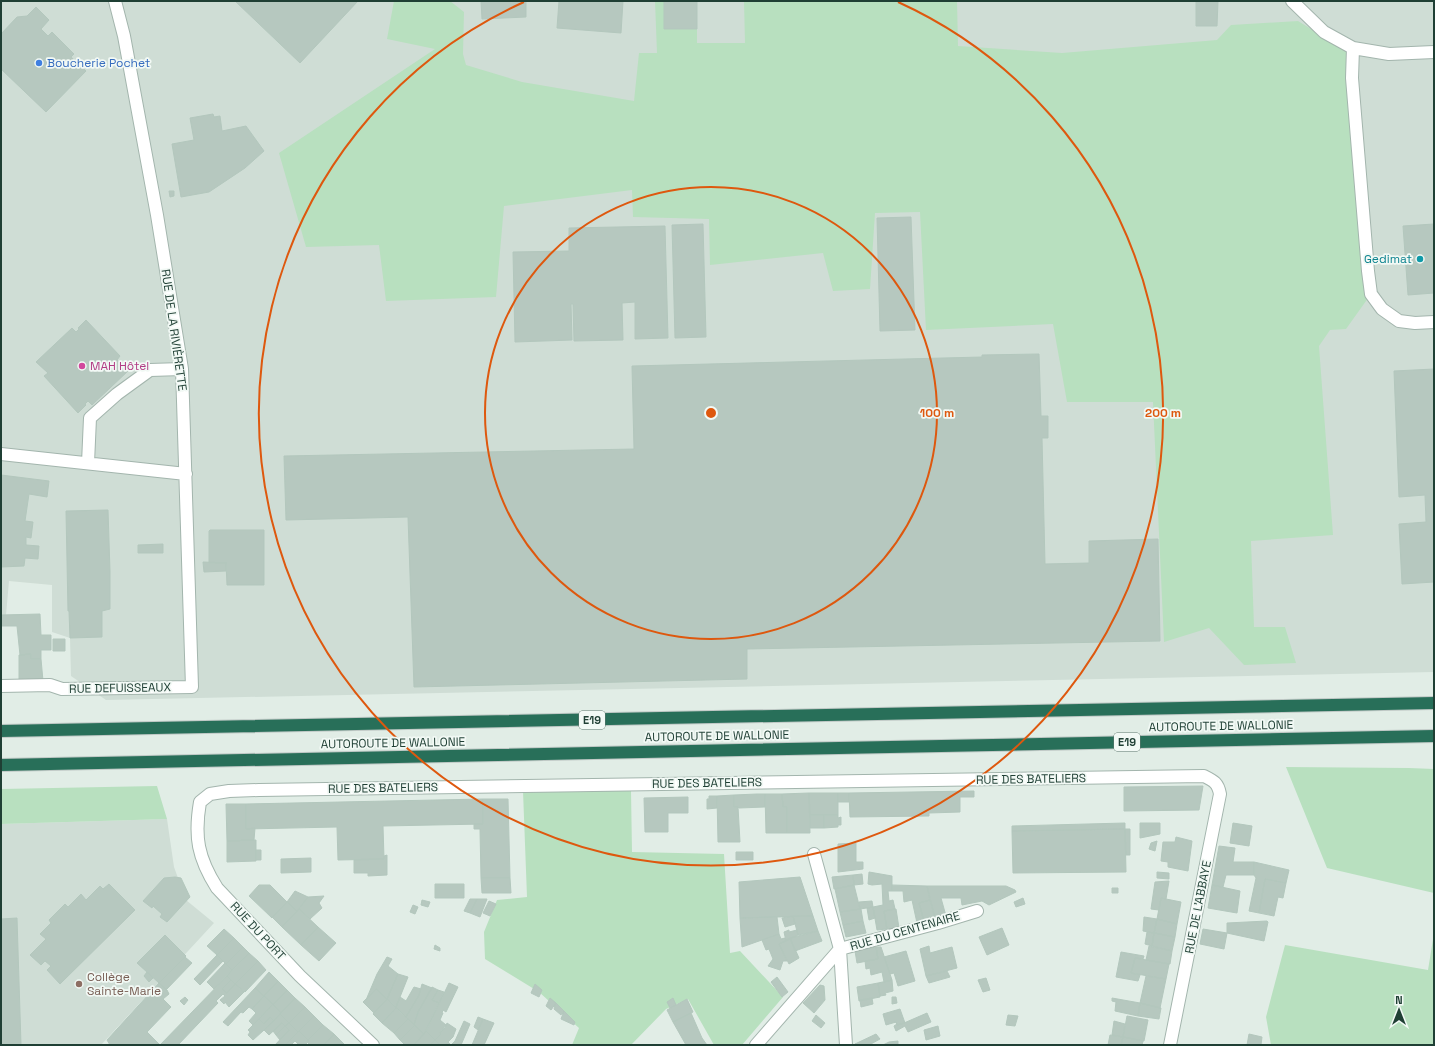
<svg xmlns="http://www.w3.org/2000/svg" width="1435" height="1046" viewBox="0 0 1435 1046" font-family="'Space Grotesk',sans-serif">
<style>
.built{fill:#cfddd5}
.green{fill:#b8e0bf}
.building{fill:#b6c8bf;stroke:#b3c7bd}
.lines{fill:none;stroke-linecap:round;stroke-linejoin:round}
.minor-casing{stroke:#a3b5ad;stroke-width:14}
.tertiary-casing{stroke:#a3b5ad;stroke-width:14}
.motorway-casing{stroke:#c0c9c6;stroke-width:14}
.minor{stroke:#fff;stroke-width:12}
.tertiary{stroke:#fff;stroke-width:12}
.motorway{stroke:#286f59;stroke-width:12}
.ring{fill:none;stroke:#de580e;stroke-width:2}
.shop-dot{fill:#3f7fe0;stroke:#f2f9f5;stroke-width:1.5}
.culture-dot{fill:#0f9aa8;stroke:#f2f9f5;stroke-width:1.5}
.hotel-dot{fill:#d1479c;stroke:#f2f9f5;stroke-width:1.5}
.education-dot{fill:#8d6e63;stroke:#f2f9f5;stroke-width:1.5}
.labels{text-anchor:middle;stroke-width:3.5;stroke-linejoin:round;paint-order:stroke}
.shield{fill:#f2f9f5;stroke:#5e776e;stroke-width:1}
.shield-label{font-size:11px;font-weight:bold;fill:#1f3f34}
.shop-label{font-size:12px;fill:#366cbe;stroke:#f2f9f5;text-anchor:start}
.culture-label{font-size:12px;fill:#0d838f;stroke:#f2f9f5;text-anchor:end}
.street-label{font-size:12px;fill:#1f3f34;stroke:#f2f9f5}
.hotel-label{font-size:12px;fill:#b23c85;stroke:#f2f9f5;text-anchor:start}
.education-label{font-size:12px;fill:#785e54;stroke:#f2f9f5;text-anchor:start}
.centre{fill:#de580e;stroke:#f2f9f5;stroke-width:2}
.ring-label{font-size:12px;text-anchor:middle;font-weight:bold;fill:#de580e;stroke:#f2f9f5;stroke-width:3.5;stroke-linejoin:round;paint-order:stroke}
</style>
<rect width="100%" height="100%" fill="#e1ede6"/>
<path class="built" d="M 1,1 L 1434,1 L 1434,672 L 106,700 L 71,676 L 70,638 L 52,632 L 52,585 L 9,581 L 6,615 L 1,615 Z
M 167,819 L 174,867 L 186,900 L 214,923 L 101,1045 L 1,1045 L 1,824 Z"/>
<path class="green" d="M 394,1 L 450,1 L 464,12 L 463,54 L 466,65 L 522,82 L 634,101 L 639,53 L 657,53 L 655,1 L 664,1 L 664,29 L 697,29 L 697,43 L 745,43 L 744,1 L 957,1 L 958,46 L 1062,53 L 1217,40 L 1231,25 L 1298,21 L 1353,55 L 1371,294 L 1346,329 L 1330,330 L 1319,346 L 1333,535 L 1251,541 L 1254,627 L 1285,627 L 1296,663 L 1244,665 L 1209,628 L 1164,642 L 1153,402 L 1067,402 L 1053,324 L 926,330 L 920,212 L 875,213 L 870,289 L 833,291 L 823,253 L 710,265 L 709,219 L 633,217 L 632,190 L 504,206 L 496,297 L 386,301 L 379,245 L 306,247 L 279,153 L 435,49 L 387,39 Z
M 1286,767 L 1409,768 L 1434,769 L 1434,893 L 1327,868 Z
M 157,786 L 167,819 L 1,824 L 1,789 Z
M 523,791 L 631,791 L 632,852 L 724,854 L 730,953 L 740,951 L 783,997 L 742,1045 L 714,1045 L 688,999 L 666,1009 L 631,1045 L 572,1045 L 579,1028 L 539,992 L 485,959 L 484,932 L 497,900 L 527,897 Z
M 1434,933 L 1434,1045 L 1271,1045 L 1266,1017 L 1285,945 L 1428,970 Z"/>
<path class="building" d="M 235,1 L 358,1 L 300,63 Z
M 481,1 L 526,1 L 526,17 L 482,19 Z
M 559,1 L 623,1 L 621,33 L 557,28 Z
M 664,1 L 697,1 L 697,29 L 664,29 Z
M 1196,1 L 1218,1 L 1217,26 L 1196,26 Z
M 36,7 L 49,20 L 41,29 L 48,36 L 52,32 L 74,54 L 71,57 L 86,71 L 46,112 L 1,69 L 1,34 L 17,17 L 27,16 Z
M 213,114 L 214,117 L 220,116 L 222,131 L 246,126 L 264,151 L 245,168 L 209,192 L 181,197 L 172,144 L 194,140 L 190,118 Z
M 169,191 L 174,191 L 174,196 L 170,197 Z
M 911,217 L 915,330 L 880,331 L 877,218 Z
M 703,224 L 706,337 L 675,338 L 672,225 Z
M 1434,224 L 1434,293 L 1408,295 L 1403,226 Z
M 665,226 L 668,338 L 635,339 L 635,302 L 622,303 L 623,340 L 574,341 L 573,304 L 571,304 L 572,340 L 515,342 L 513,252 L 569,251 L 569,228 Z
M 86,320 L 120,356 L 117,360 L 128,371 L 92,405 L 88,401 L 85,404 L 86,405 L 78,413 L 44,376 L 48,373 L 36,362 L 72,328 L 76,332 L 79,329 L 78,328 Z
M 1039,354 L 1041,416 L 1048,416 L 1048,438 L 1042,438 L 1045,564 L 1089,563 L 1089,541 L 1158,539 L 1160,641 L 747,649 L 747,679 L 414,687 L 408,517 L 286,520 L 284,456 L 634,449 L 632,366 L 982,357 L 982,355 Z
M 1434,369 L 1434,582 L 1402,584 L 1399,524 L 1426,522 L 1425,495 L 1399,497 L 1394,371 Z
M 1,475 L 49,481 L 47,497 L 29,494 L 25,521 L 33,522 L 31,538 L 26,537 L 26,545 L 39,546 L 38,559 L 25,558 L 24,566 L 1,567 Z
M 108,510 L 110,572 L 110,609 L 102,611 L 102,637 L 70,638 L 69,611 L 68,611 L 66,511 Z
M 210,530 L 264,530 L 264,585 L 227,585 L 226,563 L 227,563 L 209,563 L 209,531 Z
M 163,544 L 163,553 L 138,553 L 138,545 Z
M 203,562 L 227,563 L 226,563 L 226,571 L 204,572 Z
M 40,614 L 41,635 L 51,635 L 51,650 L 41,650 L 41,659 L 31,659 L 31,654 L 20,655 L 17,626 L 1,626 L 1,615 Z
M 53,639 L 65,639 L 65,651 L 53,651 Z
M 31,654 L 31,659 L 41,659 L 43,681 L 19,681 L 19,655 Z
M 1203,786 L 1199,810 L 1124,811 L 1124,787 Z
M 974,791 L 974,797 L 960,797 L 960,812 L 929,813 L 929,816 L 850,817 L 849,793 Z
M 809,793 L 810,833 L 787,833 L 787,807 L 783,807 L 782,794 Z
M 809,793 L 838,793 L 838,815 L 810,815 Z
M 838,793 L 849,793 L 849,802 L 838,802 Z
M 757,794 L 765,794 L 765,807 L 739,808 L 738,807 L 734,807 L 734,795 Z
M 765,794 L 782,794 L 783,807 L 787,807 L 787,833 L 766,833 Z
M 734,795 L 734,807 L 738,807 L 740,842 L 718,842 L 717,796 Z
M 709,796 L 717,796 L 717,808 L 707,809 L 707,799 L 709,799 Z
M 688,797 L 688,813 L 668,813 L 668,832 L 645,832 L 644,798 Z
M 483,799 L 508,799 L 510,878 L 481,878 L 480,829 L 474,829 L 474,824 L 483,824 Z
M 483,799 L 483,824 L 383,826 L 384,859 L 338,860 L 337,827 L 246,829 L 246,804 Z
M 226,804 L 246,804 L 246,829 L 255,828 L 254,840 L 227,841 Z
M 810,815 L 824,815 L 824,828 L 810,828 Z
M 824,815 L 838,815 L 838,818 L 841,817 L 841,825 L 838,825 L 838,827 L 824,828 Z
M 1125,823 L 1125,829 L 1012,831 L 1012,826 Z
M 1140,823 L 1160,823 L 1160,834 L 1140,838 Z
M 1233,823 L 1252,826 L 1249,846 L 1230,843 Z
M 1125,829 L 1130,829 L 1130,855 L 1126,855 Z
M 1125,829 L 1126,872 L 1013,873 L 1012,831 Z
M 1176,837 L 1192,841 L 1188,871 L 1168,867 L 1168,862 L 1161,861 L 1163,842 L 1175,842 Z
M 254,840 L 256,840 L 256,861 L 227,862 L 227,841 Z
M 1157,841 L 1155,851 L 1149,849 L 1151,843 Z
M 856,843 L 856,862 L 863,862 L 863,869 L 838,872 L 838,844 Z
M 1219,846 L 1235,848 L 1233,862 L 1254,862 L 1254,875 L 1226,875 L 1223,887 L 1212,885 Z
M 256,850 L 261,850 L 261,860 L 256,860 Z
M 736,852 L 753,852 L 753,860 L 736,860 Z
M 387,855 L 387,875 L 368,876 L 368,873 L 354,873 L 354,860 L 384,859 L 384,856 Z
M 311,858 L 311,872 L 281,873 L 281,859 Z
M 1254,862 L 1289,870 L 1286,883 L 1265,879 L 1259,913 L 1249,911 L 1256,878 L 1254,875 Z
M 869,872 L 892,876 L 892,891 L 888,891 L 889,901 L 893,900 L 895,909 L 884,911 L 887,929 L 877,930 L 873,907 L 883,905 L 882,884 L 872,885 L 868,884 Z
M 1157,872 L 1169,873 L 1169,879 L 1157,878 Z
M 862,874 L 863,884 L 854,885 L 853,875 Z
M 853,875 L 854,885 L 834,889 L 832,877 Z
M 175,877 L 181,878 L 190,897 L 167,922 L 160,917 L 162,914 L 153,906 L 152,908 L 143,901 L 164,878 Z
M 800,877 L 813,916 L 740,918 L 739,882 Z
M 481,878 L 510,878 L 511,893 L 482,893 Z
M 1265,879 L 1286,883 L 1283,898 L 1278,897 L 1274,916 L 1259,913 Z
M 1169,881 L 1166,899 L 1161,898 L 1159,910 L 1151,909 L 1155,882 Z
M 109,884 L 135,910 L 60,984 L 47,970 L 51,966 L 45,961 L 41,965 L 30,955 L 46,939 L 40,934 L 51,923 L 49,920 L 65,904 L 68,907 L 81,894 L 86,900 L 100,886 L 103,889 Z
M 435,884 L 464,884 L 464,898 L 435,898 Z
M 259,885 L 270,885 L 287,902 L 272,918 L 249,896 Z
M 854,885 L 860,909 L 840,912 L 835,889 Z
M 892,885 L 927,886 L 930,900 L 919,903 L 924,921 L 917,923 L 912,900 L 904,902 L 903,891 L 892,891 Z
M 1212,885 L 1240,891 L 1237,913 L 1208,908 Z
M 927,886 L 1006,886 L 1015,890 L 1016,892 L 989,905 L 982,901 L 962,905 L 961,898 L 941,898 L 946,916 L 935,918 Z
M 1112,888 L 1118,888 L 1118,893 L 1112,893 Z
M 295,891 L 308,897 L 297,911 L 287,902 Z
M 324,896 L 319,903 L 322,908 L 310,919 L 299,909 L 308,897 Z
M 1023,898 L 1025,904 L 1016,907 L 1014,902 Z
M 1161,898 L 1181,902 L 1177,924 L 1157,919 Z
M 470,899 L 477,899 L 470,913 L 464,911 Z
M 477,899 L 487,899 L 480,917 L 470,913 Z
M 422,900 L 430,902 L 428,907 L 421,905 Z
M 930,900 L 935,918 L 924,921 L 919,903 Z
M 489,901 L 496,904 L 490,916 L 483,913 Z
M 872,901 L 873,907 L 860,909 L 859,902 Z
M 287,902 L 297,911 L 282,927 L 272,917 Z
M 413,905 L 418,907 L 415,914 L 410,912 Z
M 873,907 L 875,918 L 869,920 L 867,908 Z
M 299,909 L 318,927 L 301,945 L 282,927 Z
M 861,909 L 863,921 L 843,925 L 840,912 Z
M 896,909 L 899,928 L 887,930 L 884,911 Z
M 793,916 L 813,916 L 818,931 L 798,935 Z
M 793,916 L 795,924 L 785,927 L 782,918 Z
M 777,917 L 779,934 L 742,947 L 740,918 Z
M 1144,917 L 1157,919 L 1154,933 L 1143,931 Z
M 17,918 L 21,1045 L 1,1045 L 1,919 Z
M 1157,919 L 1177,924 L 1175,937 L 1154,933 Z
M 863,921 L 866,933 L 846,937 L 843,925 Z
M 1267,921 L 1268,922 L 1264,941 L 1227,933 L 1227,923 Z
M 318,927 L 336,943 L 319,961 L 301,945 Z
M 1002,928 L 1009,945 L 987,955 L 979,937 Z
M 224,929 L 234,938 L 217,955 L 207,946 Z
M 1203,929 L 1227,933 L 1224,949 L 1200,944 Z
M 789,930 L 789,932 L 797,930 L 798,935 L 786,941 L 784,932 Z
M 818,931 L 822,941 L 795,951 L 790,938 Z
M 1147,932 L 1154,933 L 1152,946 L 1145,944 Z
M 1154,933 L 1175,937 L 1172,951 L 1152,946 Z
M 779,934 L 781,939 L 785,938 L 786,941 L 779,944 L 787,961 L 783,961 L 780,970 L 768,966 L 773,959 L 769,949 L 766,950 L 762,940 Z
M 165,935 L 186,956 L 159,983 L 137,963 Z
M 234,938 L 243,947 L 226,964 L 217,955 Z
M 790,938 L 799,958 L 789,964 L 779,944 Z
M 435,945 L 440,948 L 440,951 L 434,949 Z
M 929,946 L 930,953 L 952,947 L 957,968 L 926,976 L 920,949 Z
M 1149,946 L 1172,951 L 1170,964 L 1146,960 Z
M 243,947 L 249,953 L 232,970 L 226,964 Z
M 876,947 L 878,959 L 857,963 L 855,951 Z
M 876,947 L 881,947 L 892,980 L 884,982 L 882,972 L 871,975 L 870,968 L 866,969 L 865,961 L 878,959 Z
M 906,951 L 915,981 L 898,986 L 894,973 L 890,974 L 884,957 Z
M 1121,952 L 1144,956 L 1143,959 L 1135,958 L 1133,966 L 1131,973 L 1140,975 L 1138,981 L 1116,977 Z
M 249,953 L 258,961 L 235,984 L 227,976 Z
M 217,955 L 223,961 L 200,985 L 194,979 Z
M 185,957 L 192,963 L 166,990 L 159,983 Z
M 387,957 L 392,959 L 388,966 L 398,974 L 387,999 L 376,989 L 366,1000 L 377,974 Z
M 1135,958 L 1169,964 L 1166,979 L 1131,973 Z
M 258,961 L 266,970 L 245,992 L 235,984 Z
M 225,963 L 232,970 L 214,989 L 207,982 Z
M 947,971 L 950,977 L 929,983 L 926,976 Z
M 147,972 L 153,978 L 149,982 L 144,976 Z
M 269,972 L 278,981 L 264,996 L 255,988 Z
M 398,974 L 408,977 L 396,1007 L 387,999 Z
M 227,976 L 231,980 L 222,989 L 227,993 L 235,984 L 244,992 L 229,1007 L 225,1002 L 224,1004 L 220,1000 L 225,996 L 223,994 L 216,1001 L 218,1003 L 178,1045 L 160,1045 Z
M 1146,976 L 1166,979 L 1160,1008 L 1140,1003 Z
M 777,977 L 788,992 L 782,997 L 771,982 Z
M 986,978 L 990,990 L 983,992 L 978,980 Z
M 231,980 L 235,984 L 227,993 L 222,989 Z
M 892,980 L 893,991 L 885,993 L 886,995 L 880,996 L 878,983 Z
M 278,981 L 287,990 L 273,1005 L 264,996 Z
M 159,983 L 167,990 L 169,994 L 163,999 L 171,1007 L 147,1032 L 160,1045 L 110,1045 L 107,1040 Z
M 449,983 L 458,987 L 446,1012 L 443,1010 L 442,1013 L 443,1013 L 440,1020 L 446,1025 L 440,1033 L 441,1034 L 435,1040 L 426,1031 Z
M 878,983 L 880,997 L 859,1001 L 857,987 Z
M 422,984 L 432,988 L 418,1012 L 414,1025 L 406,1017 L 419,995 Z
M 535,984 L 542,990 L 539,997 L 531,993 Z
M 820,985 L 824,986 L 825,1000 L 814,1013 L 803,1003 Z
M 414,987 L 421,989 L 419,995 L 406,1017 L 396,1007 L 400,997 L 406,1001 Z
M 432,987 L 438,990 L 432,1000 L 439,1003 L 424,1034 L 414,1025 L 418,1012 Z
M 255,988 L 264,996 L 252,1009 L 249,1007 L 243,1013 L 241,1012 L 228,1026 L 223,1022 Z
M 376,989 L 387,999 L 374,1013 L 363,1002 Z
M 287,990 L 295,998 L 281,1013 L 273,1005 Z
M 438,990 L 444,992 L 439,1003 L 432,1000 Z
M 264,996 L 273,1004 L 253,1025 L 249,1021 L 256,1013 L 252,1009 Z
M 185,997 L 188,1000 L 184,1005 L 180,1001 Z
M 892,997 L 896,997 L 897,1003 L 892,1004 Z
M 295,998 L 305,1007 L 289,1023 L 280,1014 Z
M 550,998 L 556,1003 L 551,1010 L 546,1006 Z
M 673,998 L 676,1005 L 670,1008 L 667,1002 Z
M 872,998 L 873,1004 L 861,1007 L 860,1000 Z
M 1112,998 L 1140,1003 L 1138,1016 L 1115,1011 L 1116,1002 L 1112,1001 Z
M 387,999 L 396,1008 L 382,1023 L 373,1014 Z
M 687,999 L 693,1012 L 673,1022 L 667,1010 Z
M 556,1003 L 564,1011 L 563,1014 L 562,1013 L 561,1015 L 554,1009 L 555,1007 L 554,1007 Z
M 1140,1003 L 1161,1008 L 1159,1019 L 1138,1016 Z
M 273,1004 L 281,1013 L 274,1021 L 270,1017 L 264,1024 L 259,1019 Z
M 305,1007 L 314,1016 L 298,1032 L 289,1023 Z
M 396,1008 L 408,1019 L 394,1033 L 382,1023 Z
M 900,1009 L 905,1023 L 897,1025 L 896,1022 L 886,1025 L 883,1014 Z
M 564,1011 L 575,1022 L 574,1025 L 561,1019 Z
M 691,1013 L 702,1038 L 707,1045 L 686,1045 L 673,1022 Z
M 927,1013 L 931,1022 L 908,1032 L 905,1026 L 896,1031 L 894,1026 L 897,1024 L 896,1022 L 897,1025 L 904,1023 Z
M 280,1014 L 289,1023 L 285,1026 L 282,1023 L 269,1035 L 264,1030 Z
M 816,1015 L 825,1023 L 821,1028 L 812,1021 Z
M 1008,1015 L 1018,1016 L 1015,1026 L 1006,1025 Z
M 314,1016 L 323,1025 L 308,1040 L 299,1031 Z
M 1127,1016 L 1148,1020 L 1144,1041 L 1123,1037 Z
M 270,1017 L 274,1021 L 253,1040 L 248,1035 L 250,1032 L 248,1030 L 259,1019 L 264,1024 Z
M 478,1017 L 483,1019 L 478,1030 L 474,1027 Z
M 408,1019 L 415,1025 L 400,1040 L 394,1033 Z
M 483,1019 L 494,1023 L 484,1045 L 472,1045 Z
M 464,1021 L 470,1024 L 461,1045 L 445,1045 L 448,1042 L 451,1045 L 455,1041 Z
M 1114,1021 L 1125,1024 L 1123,1037 L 1112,1035 Z
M 282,1023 L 285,1026 L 276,1035 L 273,1031 Z
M 289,1023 L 298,1032 L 285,1045 L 275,1045 L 289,1030 L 285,1026 Z
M 447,1023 L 456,1029 L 453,1037 L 445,1045 L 440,1045 L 435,1040 L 441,1034 L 440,1033 L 445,1028 Z
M 323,1025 L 334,1034 L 324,1045 L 310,1045 L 307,1042 L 308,1040 Z
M 415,1025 L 424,1034 L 414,1045 L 405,1045 L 400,1040 Z
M 285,1026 L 289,1030 L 280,1040 L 276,1035 Z
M 938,1026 L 940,1036 L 926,1040 L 924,1030 Z
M 299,1031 L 309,1041 L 305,1045 L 299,1045 L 295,1041 L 291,1045 L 285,1045 Z
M 426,1031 L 435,1040 L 430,1045 L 414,1045 Z
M 334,1034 L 344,1044 L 324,1045 Z
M 876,1034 L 880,1039 L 869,1045 L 855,1044 Z
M 1249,1034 L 1262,1037 L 1261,1045 L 1247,1045 Z
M 1110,1035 L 1123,1037 L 1121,1045 L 1108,1045 Z
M 1123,1037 L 1143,1041 L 1142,1045 L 1121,1045 Z
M 435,1040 L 440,1045 L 430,1045 Z
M 898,1041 L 898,1045 L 883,1045 L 889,1042 Z"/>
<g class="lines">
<g class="minor-casing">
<path id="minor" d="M 1,454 L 186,474
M 88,463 L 90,418 L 117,394 L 150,370 L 182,369
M 1,686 L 50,685 L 62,689 L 192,687 L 182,369 L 157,215 L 124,36 L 115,1
M 814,854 L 840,949 L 846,1045
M 373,1045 L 300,976 L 217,888 C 198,858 194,837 200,802 L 210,794 L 229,791 L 259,790 L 1204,776 C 1214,781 1218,783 1220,794 L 1170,1045
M 756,1045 L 840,949 L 938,923 L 977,911"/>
</g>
<g class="tertiary-casing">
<path id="tertiary" d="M 1292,1 L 1324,32 L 1353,48 L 1389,54 L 1434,52
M 1353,48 L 1352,78 L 1368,271 L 1371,294 L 1382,309 L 1399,321 L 1415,323 L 1434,322"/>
</g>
<g class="motorway-casing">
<path id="motorway" d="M 1,731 L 1434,703
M 1,765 L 1434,736"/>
</g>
<use href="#minor" class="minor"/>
<use href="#tertiary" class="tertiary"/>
<use href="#motorway" class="motorway"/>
</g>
<g class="ring">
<circle cx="711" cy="413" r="226"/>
<path d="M898 2A452 452 0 1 1 524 2"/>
</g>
<circle class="shop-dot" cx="39" cy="63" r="4"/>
<circle class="culture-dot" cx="1420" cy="259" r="4"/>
<circle class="hotel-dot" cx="82" cy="366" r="4"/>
<circle class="education-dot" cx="79" cy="984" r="4"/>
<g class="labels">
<g class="shield">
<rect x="579" y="711" width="26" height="18" rx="3"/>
<rect x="1114" y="733" width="26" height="18" rx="3"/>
</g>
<g class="shield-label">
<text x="592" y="724">E19</text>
<text x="1127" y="746">E19</text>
</g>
<g class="shop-label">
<text x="47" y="67">Boucherie Pochet</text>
</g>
<g class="culture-label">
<text x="1412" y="263">Gedimat</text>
</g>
<g class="street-label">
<text transform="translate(174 330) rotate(82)" y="4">RUE DE LA RIVIÈRETTE</text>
<text transform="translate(120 688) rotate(-1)" y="4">RUE DEFUISSEAUX</text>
<text transform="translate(1221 726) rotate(-1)" y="4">AUTOROUTE DE WALLONIE</text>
<text transform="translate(717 736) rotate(-1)" y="4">AUTOROUTE DE WALLONIE</text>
<text transform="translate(393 743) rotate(-1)" y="4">AUTOROUTE DE WALLONIE</text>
<text transform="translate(1031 779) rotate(-1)" y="4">RUE DES BATELIERS</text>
<text transform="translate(707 783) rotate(-1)" y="4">RUE DES BATELIERS</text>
<text transform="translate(383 788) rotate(-1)" y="4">RUE DES BATELIERS</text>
<text transform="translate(1198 907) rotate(-79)" y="4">RUE DE L'ABBAYE</text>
<text transform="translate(258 931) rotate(47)" y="4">RUE DU PORT</text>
<text transform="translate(905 931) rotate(-16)" y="4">RUE DU CENTENAIRE</text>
</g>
<g class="hotel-label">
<text x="90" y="370">MAH Hôtel</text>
</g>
<g class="education-label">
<text x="87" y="981">Collège<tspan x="87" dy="14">Sainte-Marie</tspan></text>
</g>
</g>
<circle cx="711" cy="413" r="6" class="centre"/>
<g class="ring-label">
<text x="937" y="417">100 m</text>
<text x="1163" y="417">200 m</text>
</g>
<rect width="1435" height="1046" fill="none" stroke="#1f3f34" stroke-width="4"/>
<g transform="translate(1399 1010)" stroke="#f2f9f5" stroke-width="3" paint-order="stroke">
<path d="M0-3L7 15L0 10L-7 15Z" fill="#1f3f34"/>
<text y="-6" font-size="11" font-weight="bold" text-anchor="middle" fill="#1f3f34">N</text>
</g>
</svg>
